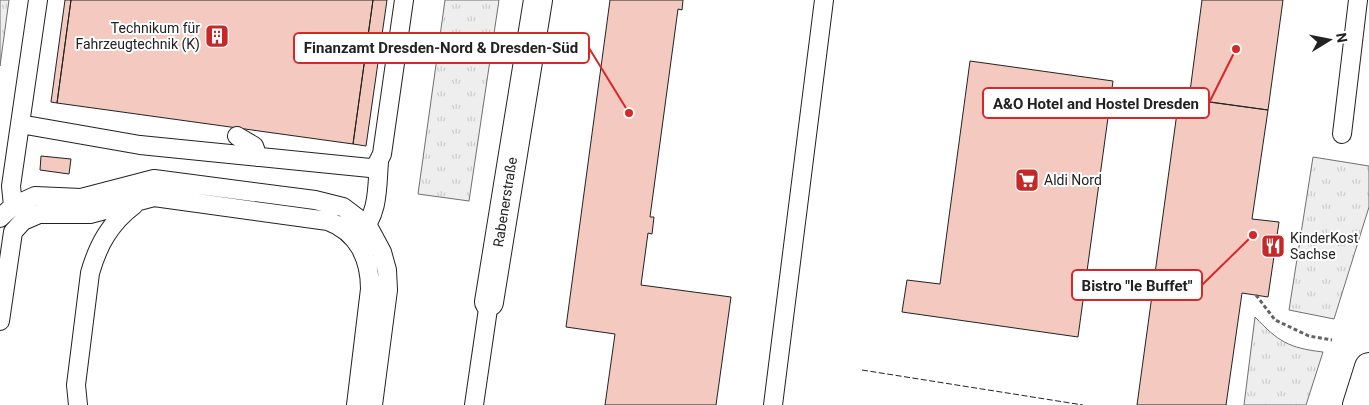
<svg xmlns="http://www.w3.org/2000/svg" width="1369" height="405" viewBox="0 0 1369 405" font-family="Roboto,sans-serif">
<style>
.grass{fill:url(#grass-tufts);stroke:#6f6f6f}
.building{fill:#f3c9c0;stroke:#222}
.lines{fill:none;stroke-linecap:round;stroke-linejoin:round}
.service-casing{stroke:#222;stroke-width:20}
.minor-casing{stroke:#222;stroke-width:30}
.secondary-casing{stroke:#222;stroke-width:30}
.path{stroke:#646464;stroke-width:3;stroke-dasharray:4 2.5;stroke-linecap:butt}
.service{stroke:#fff;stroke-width:18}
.minor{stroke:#fff;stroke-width:28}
.secondary{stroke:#fff;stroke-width:28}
.fence{stroke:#222;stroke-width:1;stroke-dasharray:6 2.5;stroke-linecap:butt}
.labels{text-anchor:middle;stroke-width:4;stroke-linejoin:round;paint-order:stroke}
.poi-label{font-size:14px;fill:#222;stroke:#fff;text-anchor:start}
.street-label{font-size:14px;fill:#222;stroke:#fff}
.leader{fill:none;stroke:#d62828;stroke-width:2}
.callout-dot{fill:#d62828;stroke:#fff;stroke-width:2}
.callout{fill:#fff;stroke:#d62828;stroke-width:2}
.callout-label{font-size:15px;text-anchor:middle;font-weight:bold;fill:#222}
</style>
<defs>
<pattern id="grass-tufts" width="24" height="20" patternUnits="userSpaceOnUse" patternTransform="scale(1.25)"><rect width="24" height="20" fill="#eee"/><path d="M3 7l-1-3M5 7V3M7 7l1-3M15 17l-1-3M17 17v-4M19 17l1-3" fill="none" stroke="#ccc"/></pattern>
</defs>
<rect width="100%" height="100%" fill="#fff"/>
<path class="grass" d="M 0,0 L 9,0 L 0,66 Z
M 445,0 L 499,0 L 469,201 L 418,194 Z
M 1313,157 L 1369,166 L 1369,207 L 1334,319 L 1289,310 Z
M 1255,317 C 1278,341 1288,348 1323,352 L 1306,405 L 1244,405 Z"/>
<path class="building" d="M 65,0 L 71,0 L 57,103 L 51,102 Z
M 71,0 L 373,0 L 353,144 L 57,103 Z
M 373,0 L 387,0 L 366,146 L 353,144 Z
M 610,0 L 683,0 L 682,10 L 678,9 L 650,217 L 654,217 L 652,234 L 648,233 L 641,285 L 731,297 L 716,405 L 605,405 L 615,334 L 566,327 Z
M 1202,0 L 1283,0 L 1268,110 L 1189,99 Z
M 970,61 L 1113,81 L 1078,337 L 902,312 L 907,280 L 940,284 Z
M 1179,98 L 1268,110 L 1252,219 L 1279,222 L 1268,297 L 1242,293 L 1226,405 L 1137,405 Z
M 41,156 L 71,159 L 69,174 L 40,170 Z"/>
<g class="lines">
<g class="service-casing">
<path id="service" d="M 20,124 L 140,145 L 370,168 L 376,166 L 382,154 L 404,0
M 1342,134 L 1358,0
M 237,136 L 254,146 L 258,157
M 13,206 L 11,186 L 38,0
M 0,218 L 13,206 L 35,196 L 81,198 L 154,179 L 315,200 L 343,207 L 368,226 L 382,252 L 387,270 L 388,290 L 373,405
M 360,232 C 379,216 377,185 379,162
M 0,321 L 13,232 L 23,221 L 39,214 L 90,214 L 154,197 L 328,221 C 358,232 370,259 370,289 L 356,405
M 78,405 L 76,385 L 90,273 C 98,245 110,223 134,205
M 474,405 L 489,302
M 773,405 L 824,0"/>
</g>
<g class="minor-casing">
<path id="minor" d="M 489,302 L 538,0"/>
</g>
<g class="secondary-casing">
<path id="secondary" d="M 1357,405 L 1369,367"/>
</g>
<path class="path" d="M 1256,295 L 1275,320 L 1309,336 L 1332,340"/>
<use href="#service" class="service"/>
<use href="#minor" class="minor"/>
<use href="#secondary" class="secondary"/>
<path class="fence" d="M 862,370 L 1083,405"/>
</g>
<defs>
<g id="building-square" transform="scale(1.25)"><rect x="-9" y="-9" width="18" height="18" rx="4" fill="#c62828" stroke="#fff"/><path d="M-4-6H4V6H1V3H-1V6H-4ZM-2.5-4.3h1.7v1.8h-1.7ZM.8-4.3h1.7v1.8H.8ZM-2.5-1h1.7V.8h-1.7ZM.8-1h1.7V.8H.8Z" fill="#fff"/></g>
<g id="supermarket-square" transform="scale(1.25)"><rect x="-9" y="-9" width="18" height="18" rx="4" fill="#c62828" stroke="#fff"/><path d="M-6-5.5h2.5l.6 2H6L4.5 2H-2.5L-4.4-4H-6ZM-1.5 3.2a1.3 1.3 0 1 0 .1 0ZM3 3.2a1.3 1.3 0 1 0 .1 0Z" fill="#fff"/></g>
<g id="restaurant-square" transform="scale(1.25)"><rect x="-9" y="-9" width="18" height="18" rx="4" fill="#c62828" stroke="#fff"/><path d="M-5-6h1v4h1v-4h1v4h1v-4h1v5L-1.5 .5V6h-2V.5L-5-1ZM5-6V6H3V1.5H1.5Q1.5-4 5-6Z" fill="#fff"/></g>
</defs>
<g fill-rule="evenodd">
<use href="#building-square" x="217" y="36"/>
<use href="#supermarket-square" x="1027" y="180"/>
<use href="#restaurant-square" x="1273" y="246"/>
</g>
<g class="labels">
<g class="poi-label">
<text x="200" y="33" text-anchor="end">Technikum für<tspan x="200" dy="16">Fahrzeugtechnik (K)</tspan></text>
<text x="1044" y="185">Aldi Nord</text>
<text x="1290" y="243">KinderKost<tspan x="1290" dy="16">Sachse</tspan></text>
</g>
<g class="street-label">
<text transform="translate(505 202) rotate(-81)" y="5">Rabenerstraße</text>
</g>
</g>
<path class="leader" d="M629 113L589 48M1236 49L1209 103M1253 235L1202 285"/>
<g class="callout-dot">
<circle cx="629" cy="113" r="5"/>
<circle cx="1236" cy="49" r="5"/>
<circle cx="1253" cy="235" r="5"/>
</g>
<g class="callout">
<rect x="294" y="33" width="295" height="30" rx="5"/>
<rect x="983" y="88" width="226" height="30" rx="5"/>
<rect x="1072" y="270" width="130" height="30" rx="5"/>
</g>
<g class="callout-label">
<text x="441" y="53">Finanzamt Dresden-Nord &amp; Dresden-Süd</text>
<text x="1096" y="109">A&amp;O Hotel and Hostel Dresden</text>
<text x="1137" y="291">Bistro "le Buffet"</text>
</g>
<g transform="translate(1329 40) rotate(80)" stroke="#ffffff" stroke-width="4" paint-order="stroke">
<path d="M0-4L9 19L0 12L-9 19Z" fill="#222222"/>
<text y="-8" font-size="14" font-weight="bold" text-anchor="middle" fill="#222222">N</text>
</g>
</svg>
